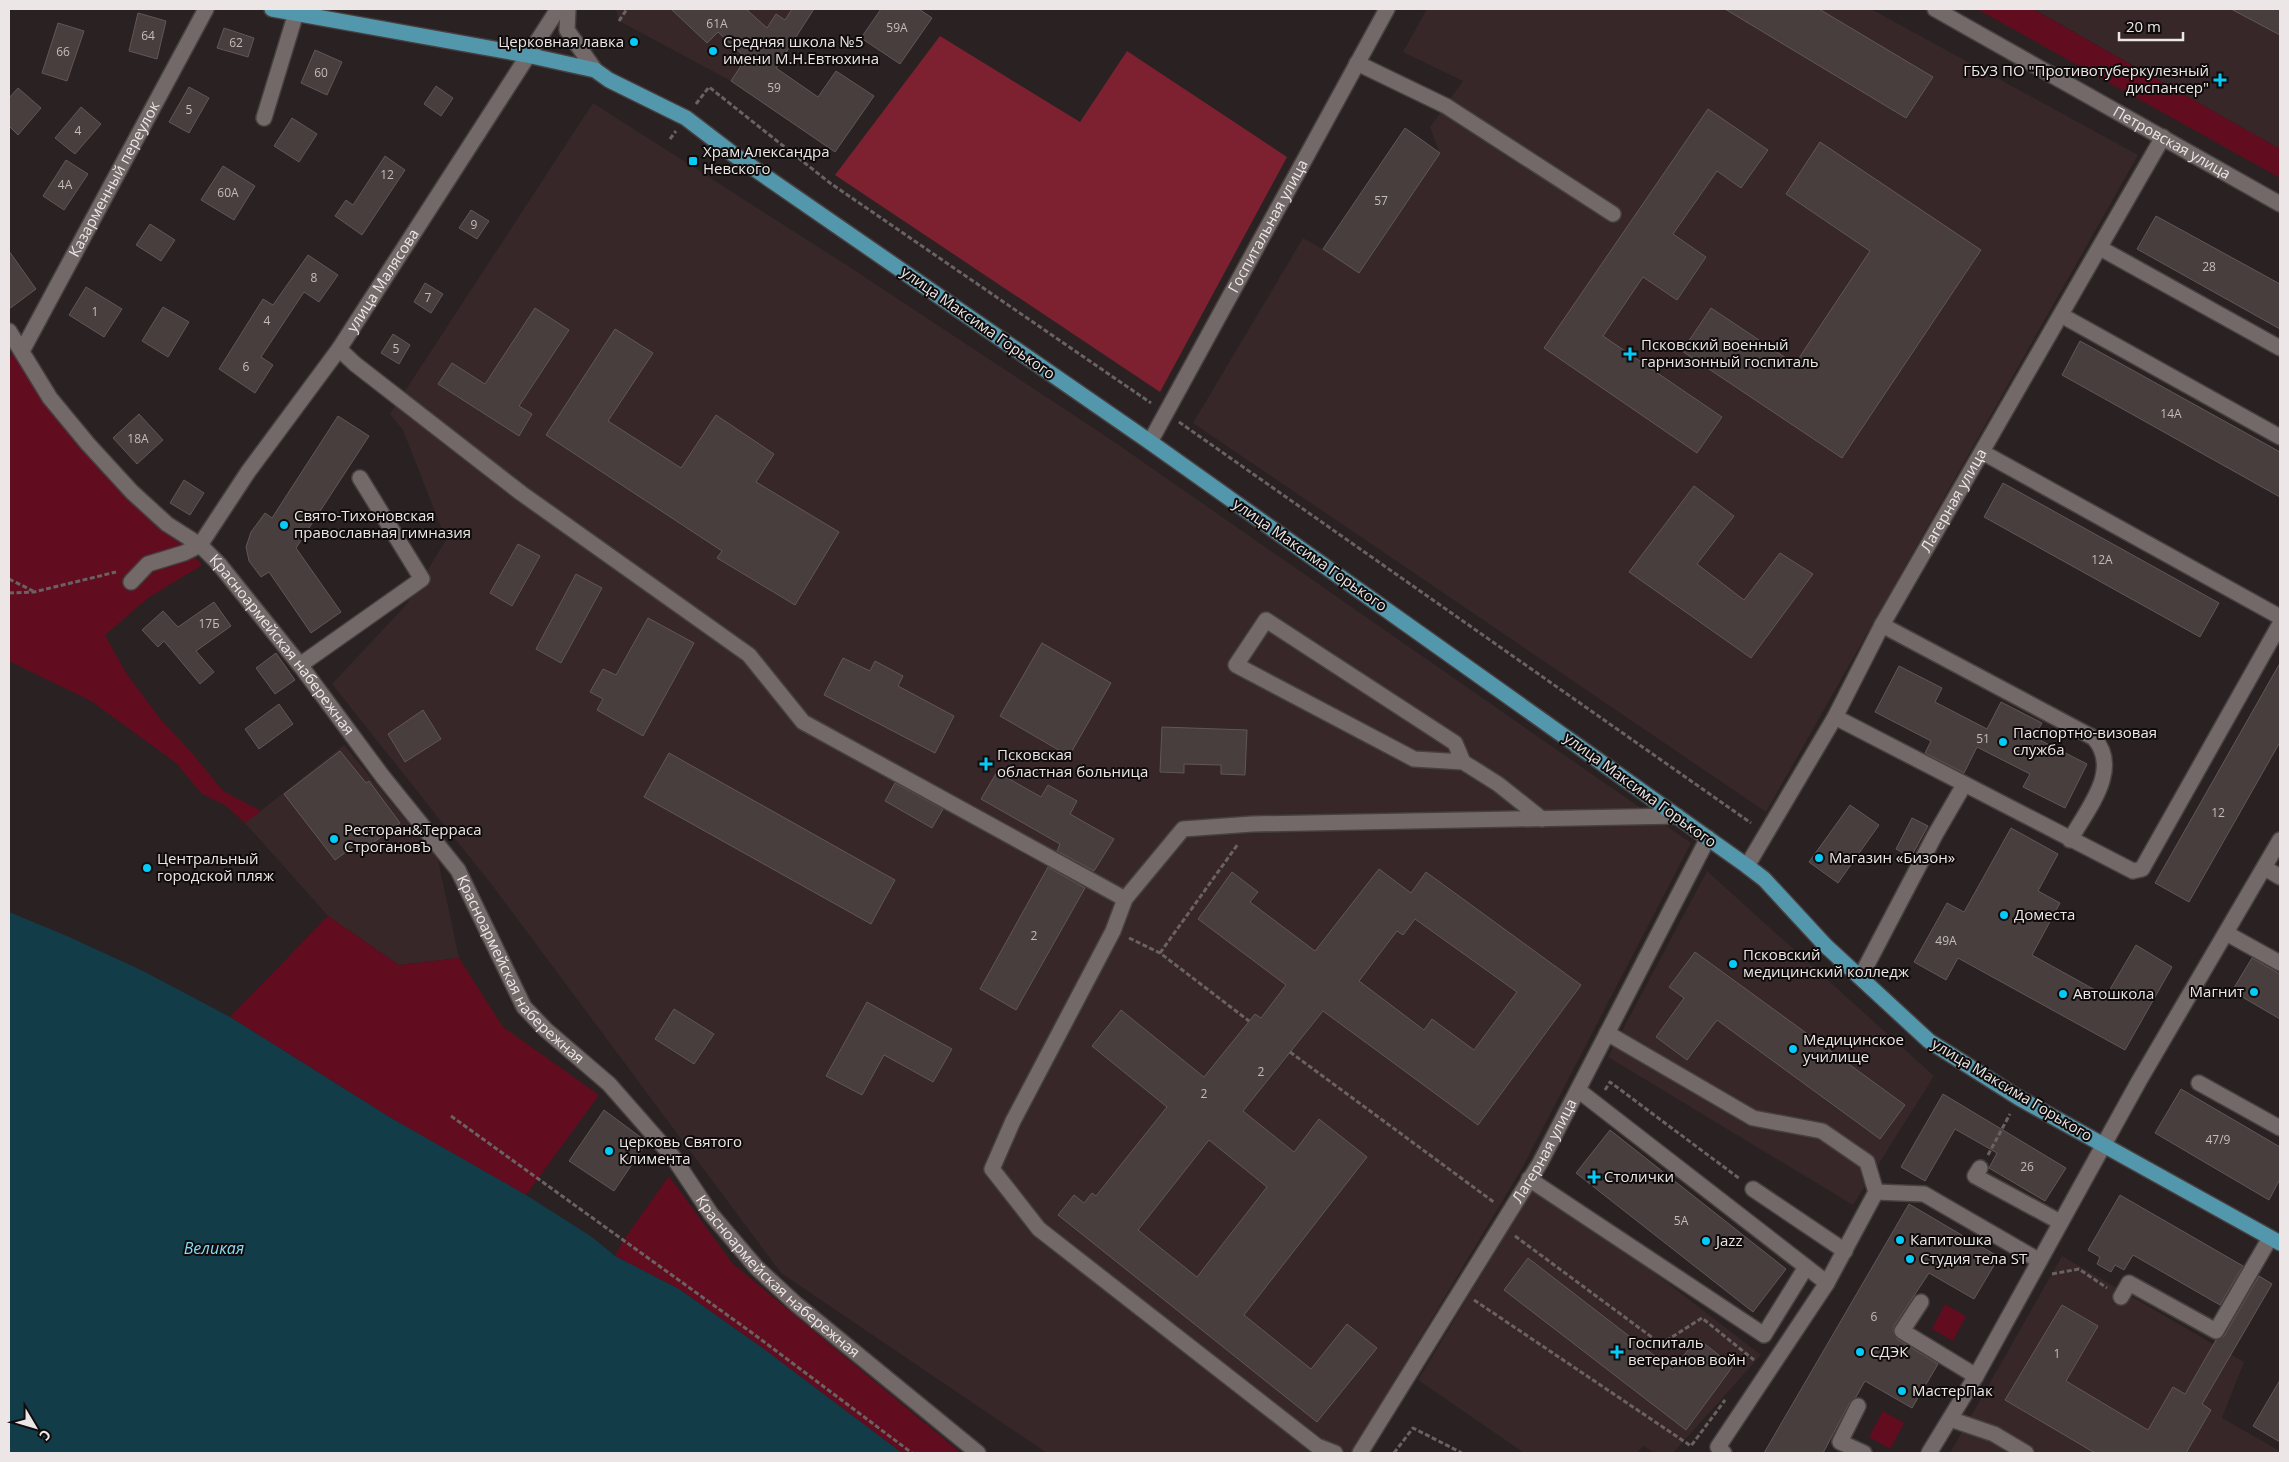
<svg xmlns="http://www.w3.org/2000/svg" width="2289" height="1462" viewBox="0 0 2289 1462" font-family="'Open Sans',sans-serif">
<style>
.built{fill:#372728}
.green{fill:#610d1f}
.forest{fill:#7d2131}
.water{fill:#133c49}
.building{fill:#483e3e;stroke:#625758;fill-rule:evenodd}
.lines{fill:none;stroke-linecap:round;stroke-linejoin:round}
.minor-casing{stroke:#464040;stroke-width:18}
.major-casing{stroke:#464040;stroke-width:18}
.path{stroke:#6a6262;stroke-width:3;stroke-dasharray:5 2.5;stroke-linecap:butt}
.minor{stroke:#736969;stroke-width:15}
.major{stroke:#5397ad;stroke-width:15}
.poi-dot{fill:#05cbf9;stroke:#100c0c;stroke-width:2}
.labels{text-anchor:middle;stroke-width:4;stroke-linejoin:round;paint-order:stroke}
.number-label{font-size:12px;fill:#c3bcbc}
.poi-label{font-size:15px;fill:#ece6e6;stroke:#100c0c;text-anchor:start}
.street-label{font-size:15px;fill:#ece6e6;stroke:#100c0c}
.water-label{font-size:16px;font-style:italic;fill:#86dcfa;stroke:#100c0c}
</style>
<rect width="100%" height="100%" fill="#2a2122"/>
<path class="built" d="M 616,9 L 792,9 L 785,20 L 776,14 L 731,81 L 619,21 Z
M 1427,9 L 1871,9 L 2138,155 L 1766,812 L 1193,423 L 1303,238 L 1323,249 L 1405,128 L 1439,152 L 1430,127 L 1463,81 L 1403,52 Z
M 2033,9 L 2280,9 L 2280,149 L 2039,12 Z
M 593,103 L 848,266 L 1110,439 L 1691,843 L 1521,1170 L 1351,1453 L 1047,1453 L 781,1273 L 495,889 L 332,684 L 406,605 L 446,540 L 403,430 L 390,414 Z
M 344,745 L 438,860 L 459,958 L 399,965 L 328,916 L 245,823 Z
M 1707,871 L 1934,1076 L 1853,1205 L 1608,1057 Z
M 1537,1182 L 1761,1355 L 1673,1453 L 1654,1453 L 1644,1446 L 1636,1453 L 1524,1453 L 1418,1380 Z
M 2062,1256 L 2244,1362 L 2222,1418 L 2280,1451 L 2280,1453 L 1950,1453 Z"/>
<path class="green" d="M 1977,9 L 2033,9 L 2280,149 L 2280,178 Z
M 16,351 L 202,565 L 148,598 L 105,635 L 126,673 L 161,720 L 193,754 L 223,791 L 261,811 L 245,823 L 225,805 L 202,794 L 176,763 L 91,701 L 9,661 L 9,357 Z
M 328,916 L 399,965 L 459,958 L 503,1027 L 599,1095 L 526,1195 L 391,1118 L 230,1017 Z
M 669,1176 L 732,1263 L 961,1453 L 902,1453 L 764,1349 L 679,1289 L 615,1256 L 623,1241 Z
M 1945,1304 L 1966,1316 L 1953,1341 L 1932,1329 Z
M 1883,1411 L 1904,1423 L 1890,1449 L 1869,1437 Z"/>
<path class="forest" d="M 940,36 L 1080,122 L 1127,51 L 1287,157 L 1160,392 L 835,175 Z"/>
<path class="water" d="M 9,912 L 67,936 L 143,971 L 230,1017 L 391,1118 L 526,1195 L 592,1237 L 615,1256 L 679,1289 L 764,1349 L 902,1453 L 9,1453 Z"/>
<path class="building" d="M 671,9 L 746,9 L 767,28 L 776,14 L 785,20 L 792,9 L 814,9 L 776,68 L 818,97 L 836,71 L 874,96 L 835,152 L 731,81 L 746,58 L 718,32 L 707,43 Z
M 881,9 L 919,9 L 932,18 L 900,64 L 861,38 Z
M 1725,9 L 1819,9 L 1933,77 L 1906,118 Z
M 2231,9 L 2280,9 L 2280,35 Z
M 138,13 L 166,21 L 157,59 L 129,51 Z
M 58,23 L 84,31 L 67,81 L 42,73 Z
M 224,28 L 254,38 L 248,57 L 217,48 Z
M 315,50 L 342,62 L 327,95 L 301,83 Z
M 436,86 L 453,98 L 441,116 L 424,104 Z
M 189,87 L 209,98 L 189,133 L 169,122 Z
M 18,88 L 41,108 L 18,135 L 9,126 L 9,98 Z
M 81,107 L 101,124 L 75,154 L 55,138 Z
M 1708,109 L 1768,150 L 1741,188 L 1717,171 L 1673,234 L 1706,257 L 1677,300 L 1643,277 L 1603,336 L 1722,417 L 1697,453 L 1544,348 Z
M 292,118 L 317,134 L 299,162 L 274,146 Z
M 1405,128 L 1440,153 L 1359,273 L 1323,249 Z
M 1820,142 L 1981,250 L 1842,458 L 1682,351 L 1711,308 L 1795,364 L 1870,251 L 1786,194 Z
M 385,156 L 405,170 L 362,235 L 335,216 L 346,200 L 353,205 Z
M 66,160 L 88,174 L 64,210 L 43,196 Z
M 223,166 L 255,186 L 234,220 L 201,200 Z
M 471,210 L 489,221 L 477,239 L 459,228 Z
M 2156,216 L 2280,284 L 2280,329 L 2137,249 Z
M 150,224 L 175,240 L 161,261 L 136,245 Z
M 9,251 L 36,289 L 9,309 Z
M 308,255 L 338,275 L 319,302 L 304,292 L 261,357 L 273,365 L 255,393 L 219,369 L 263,299 L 273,305 Z
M 425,283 L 443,294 L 431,313 L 414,302 Z
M 86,287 L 122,309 L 104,337 L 69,315 Z
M 163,307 L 189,322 L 168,357 L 142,341 Z
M 535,308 L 569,330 L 519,406 L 532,414 L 519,436 L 438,384 L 452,363 L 485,384 Z
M 615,329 L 653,353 L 608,421 L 681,468 L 716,415 L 774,454 L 756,482 L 839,532 L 795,605 L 717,558 L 722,551 L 546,435 Z
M 393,334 L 410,345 L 399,364 L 381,353 Z
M 2080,341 L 2280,452 L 2280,497 L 2062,375 Z
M 139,414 L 163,440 L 137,464 L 113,438 Z
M 338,416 L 369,436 L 296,548 L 341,612 L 311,633 L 269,572 L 261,577 L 249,561 L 246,547 L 251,532 L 265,513 L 272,518 Z
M 184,480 L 204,493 L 190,515 L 170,503 Z
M 2003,483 L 2219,603 L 2200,637 L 1984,517 Z
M 1694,486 L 1734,516 L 1697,564 L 1744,600 L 1780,553 L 1813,574 L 1751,658 L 1629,572 Z
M 518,544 L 540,556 L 512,606 L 490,593 Z
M 576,574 L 602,588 L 561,663 L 536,649 Z
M 214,602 L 231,626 L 196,651 L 214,672 L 200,684 L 164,641 L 158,647 L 142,630 L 163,611 L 178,627 Z
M 648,618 L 694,643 L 643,736 L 597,710 L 603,699 L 590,692 L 603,669 L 616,675 Z
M 1042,643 L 1111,683 L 1069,756 L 1000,716 Z
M 276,653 L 295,680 L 275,694 L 256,668 Z
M 843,658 L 870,671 L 875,661 L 903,676 L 898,686 L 954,716 L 935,753 L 824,695 Z
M 2280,663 L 2280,742 L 2189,902 L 2155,883 Z
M 1899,666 L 1942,688 L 1935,702 L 1987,729 L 2001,702 L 2042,723 L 2034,737 L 2087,764 L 2065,808 L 2023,787 L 2030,774 L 1977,747 L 1964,773 L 1925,753 L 1931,741 L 1875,712 Z
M 279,704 L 293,724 L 259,749 L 245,729 Z
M 423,710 L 441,739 L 405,762 L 388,734 Z
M 1162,727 L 1247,730 L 1245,775 L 1221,774 L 1221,765 L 1184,764 L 1184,773 L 1160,772 Z
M 340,751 L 366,783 L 369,781 L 400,823 L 359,853 L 354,846 L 335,860 L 284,794 Z
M 669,753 L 895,880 L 871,924 L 644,797 Z
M 997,772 L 1041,797 L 1048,785 L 1077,801 L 1070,814 L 1114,839 L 1094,871 L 1057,851 L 1060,844 L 981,799 Z
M 895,783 L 943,809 L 932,828 L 885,801 Z
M 1850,805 L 1879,825 L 1838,883 L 1809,862 Z
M 1912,818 L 1928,826 L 1911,857 L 1896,849 Z
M 2011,828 L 2058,854 L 2038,891 L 2060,903 L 2032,955 L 2106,996 L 2136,945 L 2172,967 L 2125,1050 L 1958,958 L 1946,980 L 1914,962 L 1947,903 L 1964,912 Z
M 1048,867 L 1085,888 L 1016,1010 L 980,989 Z
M 1379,869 L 1411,893 L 1426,872 L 1581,985 L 1478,1125 L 1323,1011 L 1243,1111 L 1294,1152 L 1319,1119 L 1367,1157 L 1244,1315 L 1311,1369 L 1347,1324 L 1377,1348 L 1317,1422 L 1058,1215 L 1074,1195 L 1084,1203 L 1092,1193 L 1096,1196 L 1167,1107 L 1092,1046 L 1121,1010 L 1204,1077 L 1255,1014 L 1261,1018 L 1286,985 L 1198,919 L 1232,872 L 1258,892 L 1250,902 L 1315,951 ZM 1415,919 L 1517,992 L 1474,1050 L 1432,1019 L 1424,1030 L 1359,981 L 1397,931 L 1403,935 ZM 1209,1140 L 1267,1187 L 1197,1277 L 1138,1230 Z
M 1695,952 L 1905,1105 L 1880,1139 L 1717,1020 L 1687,1060 L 1656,1037 L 1684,998 L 1669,987 Z
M 2252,958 L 2280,974 L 2280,1019 L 2232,991 Z
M 867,1002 L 952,1049 L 933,1082 L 884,1055 L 862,1095 L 826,1076 Z
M 674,1009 L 714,1034 L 694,1064 L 655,1039 Z
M 2181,1089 L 2280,1147 L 2280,1179 L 2269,1200 L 2155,1133 Z
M 1943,1094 L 2066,1168 L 2045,1201 L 1989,1168 L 1997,1153 L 1955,1129 L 1925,1181 L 1901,1167 Z
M 604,1110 L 647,1142 L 614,1191 L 569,1161 Z
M 1610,1130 L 1786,1269 L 1753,1312 L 1576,1173 Z
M 2120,1195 L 2243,1266 L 2220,1305 L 2133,1255 L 2124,1270 L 2115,1265 L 2111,1272 L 2097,1264 L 2100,1257 L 2088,1250 Z
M 1909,1204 L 1999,1257 L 1974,1299 L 1929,1273 L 1894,1326 L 1893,1331 L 1897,1339 L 1938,1364 L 1912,1408 L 1865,1381 L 1856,1397 L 1850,1402 L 1823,1453 L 1764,1453 Z
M 1528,1258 L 1673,1370 L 1697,1338 L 1733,1366 L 1686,1430 L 1504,1290 Z
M 2259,1276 L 2272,1284 L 2202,1404 L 2211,1410 L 2186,1453 L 2095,1453 L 2005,1400 L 2062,1305 L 2098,1326 L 2066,1381 L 2148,1430 L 2173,1387 L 2185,1394 L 2216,1340 L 2224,1336 Z
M 2280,1380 L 2280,1442 L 2253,1426 Z"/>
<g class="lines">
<g class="minor-casing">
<g id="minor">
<path d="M 568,9 L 567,30 L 595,70"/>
<path id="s1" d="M 1935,9 L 2280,204"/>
<path d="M 1357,63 L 1446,106 L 1613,214"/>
<path d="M 264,118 L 296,13"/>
<path d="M 2100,248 L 2280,348"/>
<path d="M 2061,315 L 2280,437"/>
<path id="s2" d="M 9,331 L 50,398 L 88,444 L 132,492 L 167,524 L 200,545 L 219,564 L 300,665 L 383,777 L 458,870 L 524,1007 L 546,1030 L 609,1084 L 673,1157 L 711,1214 L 757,1268 L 796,1304 L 978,1453"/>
<path d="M 339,349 L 355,364 L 521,493 L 749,655 L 803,722 L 1125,899"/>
<path id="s3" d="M 22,351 L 206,9"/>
<path id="s4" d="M 1150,442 L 1387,9"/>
<path d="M 1982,452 L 2280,617"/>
<path id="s5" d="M 131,582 L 148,564 L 184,553 L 200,545 L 248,472 L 339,349 L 558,9"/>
<path d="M 1882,625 L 2094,738 C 2122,770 2087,809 2070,840"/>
<path d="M 300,665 L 422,579 L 360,478"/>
<path d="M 1835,717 L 2133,871 L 2142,869 L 2280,624"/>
<path d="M 1463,762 L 1455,743 L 1266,620 L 1236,665 L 1414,759 L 1463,762 L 1498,784 L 1542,819"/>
<path id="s6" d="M 1747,866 L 1835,717 L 1882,625 L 2163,137"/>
<path d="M 2265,868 L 2280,877"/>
<path d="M 2226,933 L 2280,963"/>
<path d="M 1861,976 L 1935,835 L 1964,785"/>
<path d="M 1607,1033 L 1753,1118 L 1822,1131 L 1867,1162 L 1876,1192"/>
<path d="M 2199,1083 L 2280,1128"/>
<path d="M 1578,1090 L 1827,1283"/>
<path d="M 1980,1168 L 1975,1176 L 2060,1222"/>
<path d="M 1529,1179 L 1764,1335 L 1806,1267"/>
<path d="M 1753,1189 L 1845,1251"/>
<path d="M 2121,1297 L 2129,1283 L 2216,1331 L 2270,1238"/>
<path d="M 1921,1302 L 1902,1331 L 1976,1376"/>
<path d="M 1858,1406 L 1840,1442 L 1864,1453"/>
<path d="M 1950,1419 L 1994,1434 L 2026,1453"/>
<path d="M 1335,1453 L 1317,1446 L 1039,1229 L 992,1169 L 1013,1121 L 1113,931 L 1125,899 L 1183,829 L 1252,824 L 1677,816"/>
<path id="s7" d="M 1360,1453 L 1540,1163 L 1708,838"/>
<path d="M 1724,1453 L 1718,1447 L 1827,1283 L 1876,1192 L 1924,1194 L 2038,1260"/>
<path d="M 1929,1453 L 1976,1376 L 2139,1081 L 2280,840"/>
</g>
</g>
<g class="major-casing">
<path id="major" d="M 272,9 L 527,55 L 595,70 L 609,80 L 686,118 L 733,154 L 1150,442 L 1747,866 L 1764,879 L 1826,946 L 1929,1041 L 2019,1098 L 2280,1243"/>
</g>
<path class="path" d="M 619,21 L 627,9
M 696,104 L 709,87 L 830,183 L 1151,403
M 670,139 L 676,131
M 1179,422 L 1751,823
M 9,579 L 33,591
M 9,593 L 34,592 L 116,572
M 1129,938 L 1160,953 L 1249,1021
M 1160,953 L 1238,844
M 1290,1052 L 1495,1203
M 1605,1090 L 1610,1082 L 1740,1179
M 451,1116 L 755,1335 L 912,1453
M 1988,1155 L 2010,1114
M 1515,1236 L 1661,1344 L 1702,1318 L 1754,1360
M 2052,1274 L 2079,1269 L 2107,1288
M 1474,1300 L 1691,1446 L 1725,1400
M 1394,1453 L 1413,1428 L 1462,1453"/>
<use href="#minor" class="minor"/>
<use href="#major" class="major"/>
</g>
<g class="poi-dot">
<circle cx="634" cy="42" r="5"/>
<circle cx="713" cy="51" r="5"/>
<path d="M2217.5 72.5h5v5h5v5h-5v5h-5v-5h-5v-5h5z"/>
<rect x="688" y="156" width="10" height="10" rx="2.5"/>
<path d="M1627.5 346.5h5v5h5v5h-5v5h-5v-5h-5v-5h5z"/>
<circle cx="284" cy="525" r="5"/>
<circle cx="2003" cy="742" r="5"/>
<path d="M983.5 756.5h5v5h5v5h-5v5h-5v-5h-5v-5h5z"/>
<circle cx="334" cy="839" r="5"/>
<circle cx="1819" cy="858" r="5"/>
<circle cx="147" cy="868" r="5"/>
<circle cx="2004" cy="915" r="5"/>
<circle cx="1733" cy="964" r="5"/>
<circle cx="2254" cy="992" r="5"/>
<circle cx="2063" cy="994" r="5"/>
<circle cx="1793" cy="1049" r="5"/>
<circle cx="609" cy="1151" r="5"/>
<path d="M1591.5 1169.5h5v5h5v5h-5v5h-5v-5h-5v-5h5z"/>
<circle cx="1900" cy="1240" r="5"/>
<circle cx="1706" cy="1241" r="5"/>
<circle cx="1910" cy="1259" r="5"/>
<path d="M1614.5 1344.5h5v5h5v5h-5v5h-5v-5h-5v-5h5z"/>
<circle cx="1860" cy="1352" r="5"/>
<circle cx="1902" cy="1391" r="5"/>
</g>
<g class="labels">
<g class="number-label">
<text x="717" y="28">61А</text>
<text x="897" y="32">59А</text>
<text x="148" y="40">64</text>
<text x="236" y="47">62</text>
<text x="63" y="56">66</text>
<text x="321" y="77">60</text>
<text x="774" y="92">59</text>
<text x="189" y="114">5</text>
<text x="78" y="135">4</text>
<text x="387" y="179">12</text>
<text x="65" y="189">4А</text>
<text x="228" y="197">60А</text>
<text x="1381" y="205">57</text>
<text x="474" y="229">9</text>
<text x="2209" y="271">28</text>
<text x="314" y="282">8</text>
<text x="428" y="302">7</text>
<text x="95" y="316">1</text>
<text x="267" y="325">4</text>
<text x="396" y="353">5</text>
<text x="246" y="371">6</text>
<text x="2171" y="418">14А</text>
<text x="138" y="443">18А</text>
<text x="2102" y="564">12А</text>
<text x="209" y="628">17Б</text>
<text x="1983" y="743">51</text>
<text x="2218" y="817">12</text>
<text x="1034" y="940">2</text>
<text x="1946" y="945">49А</text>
<text x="1261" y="1076">2</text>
<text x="1204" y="1098">2</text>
<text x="2218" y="1144">47/9</text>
<text x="2027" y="1171">26</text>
<text x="1681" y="1225">5А</text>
<text x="1874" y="1321">6</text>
<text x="2057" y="1358">1</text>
</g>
<g class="poi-label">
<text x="624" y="47" text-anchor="end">Церковная лавка</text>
<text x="723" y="47">Средняя школа №5<tspan x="723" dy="17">имени М.Н.Евтюхина</tspan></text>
<text x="2209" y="76" text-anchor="end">ГБУЗ ПО "Противотуберкулезный<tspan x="2209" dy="17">диспансер"</tspan></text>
<text x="703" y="157">Храм Александра<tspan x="703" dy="17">Невского</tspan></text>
<text x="1641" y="350">Псковский военный<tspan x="1641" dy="17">гарнизонный госпиталь</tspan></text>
<text x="294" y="521">Свято-Тихоновская<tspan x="294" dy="17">православная гимназия</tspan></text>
<text x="2013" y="738">Паспортно-визовая<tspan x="2013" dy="17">служба</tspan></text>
<text x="997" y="760">Псковская<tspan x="997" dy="17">областная больница</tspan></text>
<text x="344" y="835">Ресторан&amp;Терраса<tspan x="344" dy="17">СтрогановЪ</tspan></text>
<text x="1829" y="863">Магазин «Бизон»</text>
<text x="157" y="864">Центральный<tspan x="157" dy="17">городской пляж</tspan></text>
<text x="2014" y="920">Доместа</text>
<text x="1743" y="960">Псковский<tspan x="1743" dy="17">медицинский колледж</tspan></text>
<text x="2244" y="997" text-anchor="end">Магнит</text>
<text x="2073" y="999">Автошкола</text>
<text x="1803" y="1045">Медицинское<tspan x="1803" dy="17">училище</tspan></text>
<text x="619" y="1147">церковь Святого<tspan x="619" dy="17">Климента</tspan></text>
<text x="1604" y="1182">Столички</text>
<text x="1910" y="1245">Капитошка</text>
<text x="1716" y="1246">Jazz</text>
<text x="1920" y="1264">Студия тела ST</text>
<text x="1628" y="1348">Госпиталь<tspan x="1628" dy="17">ветеранов войн</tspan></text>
<text x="1870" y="1357">СДЭК</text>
<text x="1912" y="1396">МастерПак</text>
</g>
<g class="street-label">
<text dy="5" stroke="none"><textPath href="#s1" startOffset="272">Петровская улица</textPath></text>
<text dy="5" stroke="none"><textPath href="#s3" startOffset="195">Казарменный переулок</textPath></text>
<text dy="5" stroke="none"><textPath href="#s4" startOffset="246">Госпитальная улица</textPath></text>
<text dy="5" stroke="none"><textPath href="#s5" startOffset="402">улица Малясова</textPath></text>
<text transform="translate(978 323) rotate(35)" y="5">улица Максима Горького</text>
<text dy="5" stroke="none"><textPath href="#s6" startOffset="420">Лагерная улица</textPath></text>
<text transform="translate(1310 555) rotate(35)" y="5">улица Максима Горького</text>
<text dy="5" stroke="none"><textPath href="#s2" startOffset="419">Красноармейская набережная</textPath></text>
<text transform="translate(1640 790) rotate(36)" y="5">улица Максима Горького</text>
<text dy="5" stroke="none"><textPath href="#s2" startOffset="824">Красноармейская набережная</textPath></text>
<text transform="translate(2012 1090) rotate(31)" y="5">улица Максима Горького</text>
<text dy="5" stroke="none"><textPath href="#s7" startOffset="354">Лагерная улица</textPath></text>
<text dy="5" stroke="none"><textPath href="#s2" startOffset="1229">Красноармейская набережная</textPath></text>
</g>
<g class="water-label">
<text x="214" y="1254">Великая</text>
</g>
</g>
<rect width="2289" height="1462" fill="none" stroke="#ece6e6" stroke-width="20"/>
<g transform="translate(35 1427) rotate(128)" stroke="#100c0c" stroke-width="4" paint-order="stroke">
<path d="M0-4L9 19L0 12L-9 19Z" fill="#ece6e6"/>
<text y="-8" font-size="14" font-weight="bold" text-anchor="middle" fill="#ece6e6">С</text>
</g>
<path d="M2119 32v8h64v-8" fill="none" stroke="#ece6e6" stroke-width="2.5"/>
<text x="2126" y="32" font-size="15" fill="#ece6e6" stroke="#100c0c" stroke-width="4" paint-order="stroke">20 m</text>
</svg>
